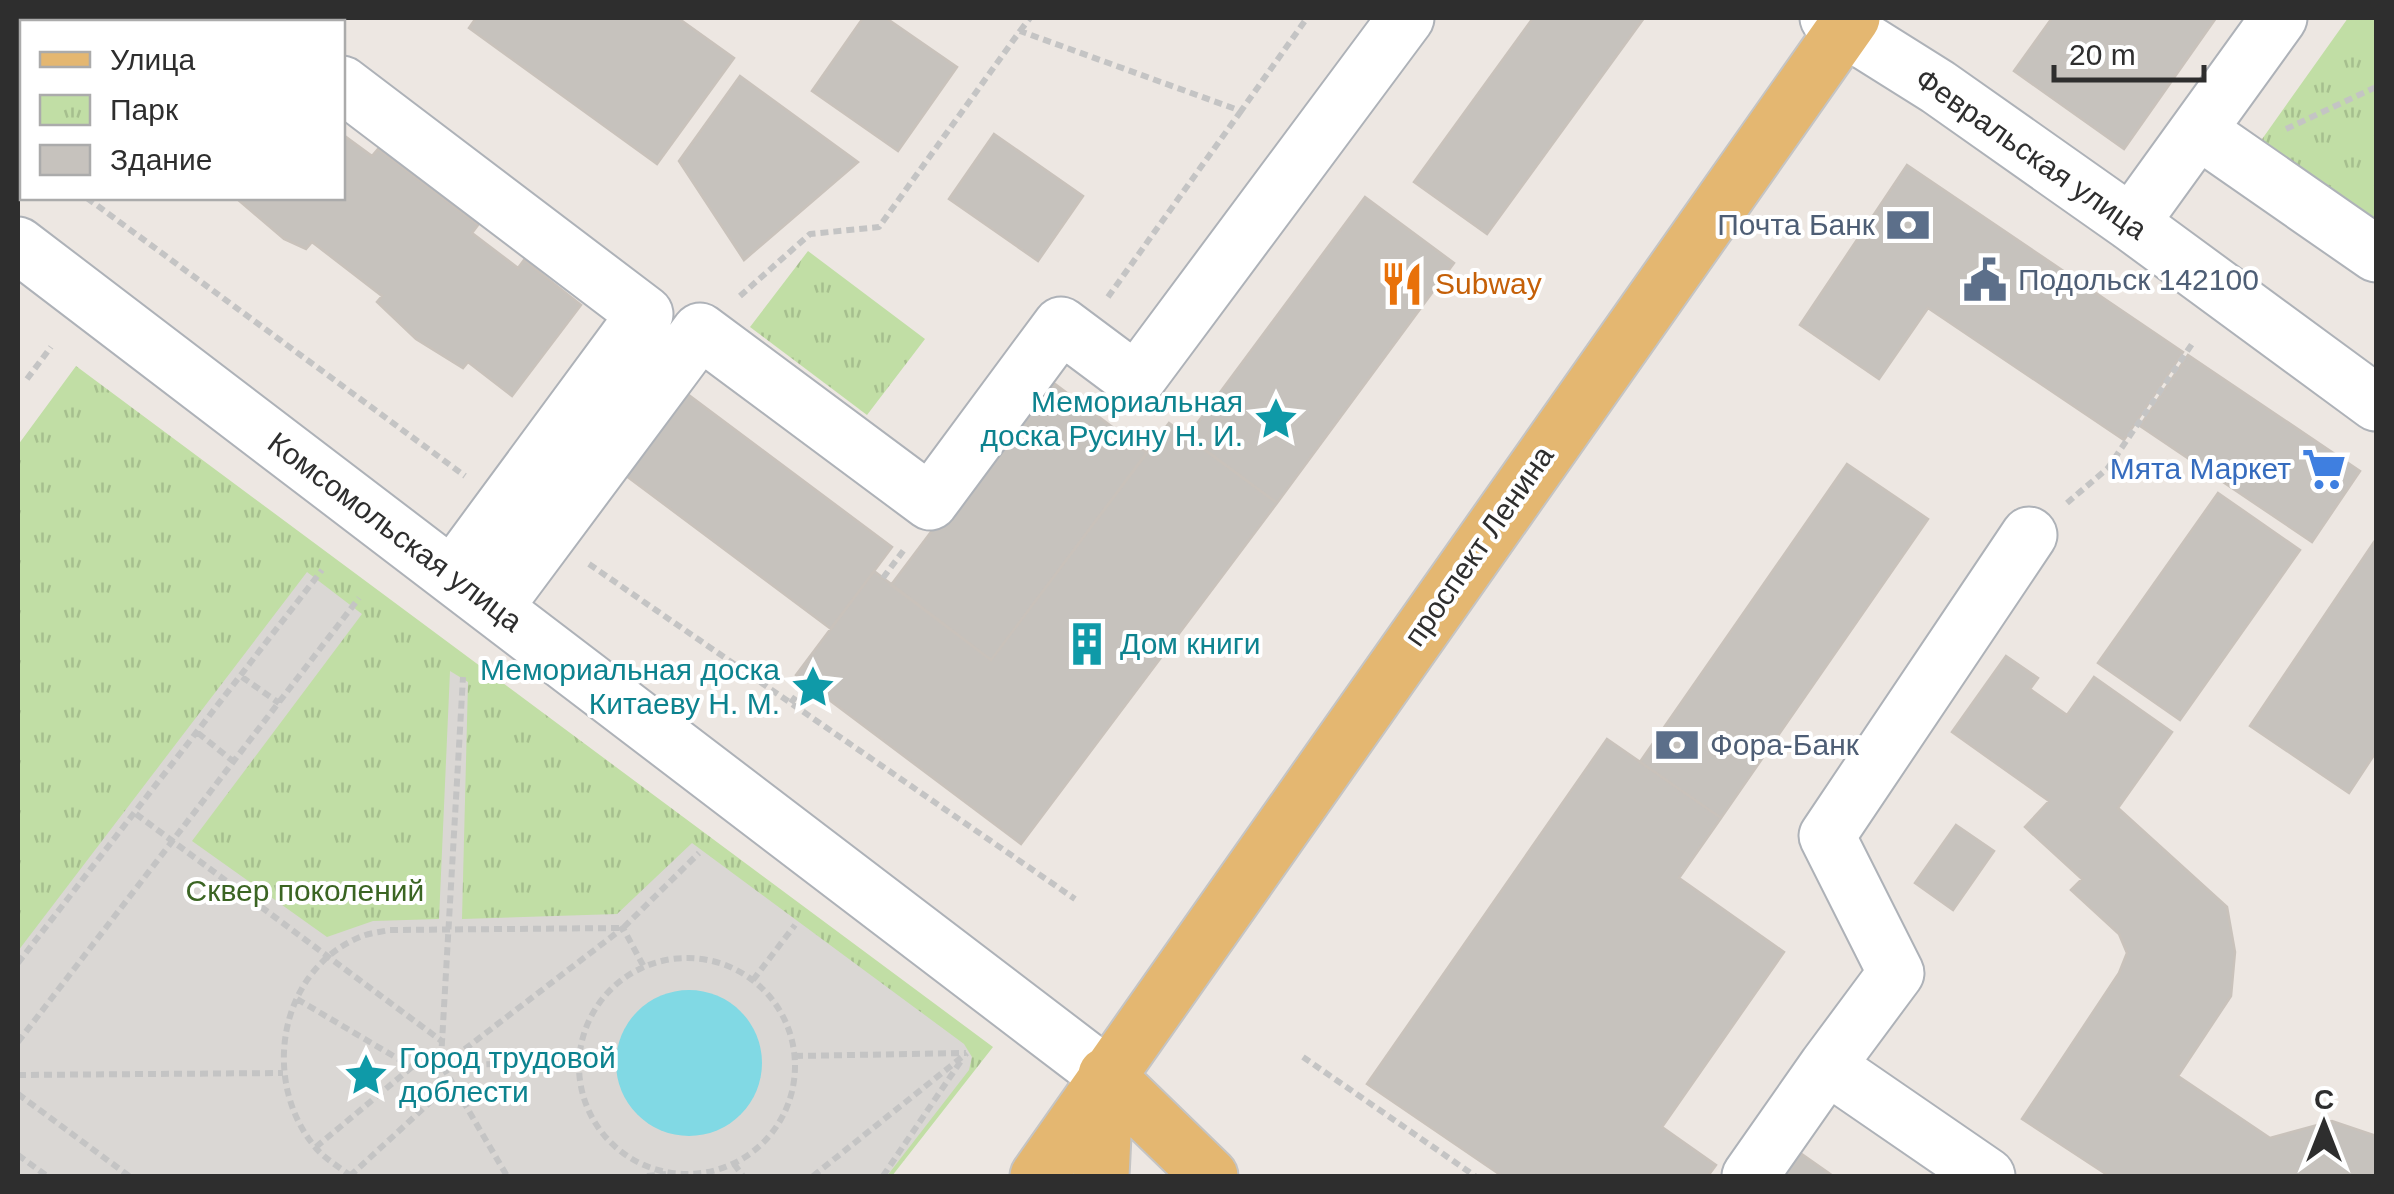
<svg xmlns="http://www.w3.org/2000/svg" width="2394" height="1194" viewBox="0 0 2394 1194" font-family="Helvetica,sans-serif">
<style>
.park{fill:url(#park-tufts)}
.plaza{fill:#dad7d4}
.water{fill:#81d9e4}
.building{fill:#c6c2bd;stroke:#c9c2bb;stroke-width:2.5}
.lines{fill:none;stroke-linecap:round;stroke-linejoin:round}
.minor-casing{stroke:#aeb2b8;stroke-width:59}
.major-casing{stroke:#c4c4c4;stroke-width:59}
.path{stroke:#c4c4c4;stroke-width:6;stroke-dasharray:8 5;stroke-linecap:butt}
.minor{stroke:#fff;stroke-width:55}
.major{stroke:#e4b771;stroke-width:55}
.labels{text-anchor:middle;stroke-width:8;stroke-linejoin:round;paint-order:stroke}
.street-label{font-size:30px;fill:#2e2e2e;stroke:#fff}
.service-label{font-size:30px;fill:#4e5e75;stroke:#fff;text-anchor:start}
.food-label{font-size:30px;fill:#c56008;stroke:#fff;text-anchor:start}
.culture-label{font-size:30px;fill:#0d838f;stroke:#fff;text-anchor:end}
.shop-label{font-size:30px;fill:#366cbe;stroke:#fff;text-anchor:end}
.park-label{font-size:30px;fill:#3b6523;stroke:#fff}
</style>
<defs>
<pattern id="park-tufts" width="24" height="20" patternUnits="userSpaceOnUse" patternTransform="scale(2.5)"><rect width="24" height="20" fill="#c1dea5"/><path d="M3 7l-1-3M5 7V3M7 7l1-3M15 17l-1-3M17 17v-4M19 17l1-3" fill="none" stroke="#a6bf8e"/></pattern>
</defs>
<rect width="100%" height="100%" fill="#ede7e2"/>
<path class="park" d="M 2348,18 L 2376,18 L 2376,224 L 2260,142 Z
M 808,251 L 925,339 L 867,415 L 750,327 Z
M 76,366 L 993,1047 L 892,1176 L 18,1176 L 18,445 Z"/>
<path class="plaza" d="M 307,572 L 362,614 L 192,841 L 327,937 L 373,921 L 439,919 L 450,671 L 468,682 L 462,919 L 617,914 L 692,843 L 964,1044 L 972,1057 L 969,1070 L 887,1176 L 21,1176 L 18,1174 L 18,951 Z"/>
<path class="water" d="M616 1063a73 73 0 1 1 146 0a73 73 0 1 1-146 0Z"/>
<path class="building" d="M 81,18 L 190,18 L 197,22 L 77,22 Z
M 476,18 L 678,18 L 734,58 L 657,164 L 469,28 Z
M 863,18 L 886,18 L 957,67 L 898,151 L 812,91 Z
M 1533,18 L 1644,18 L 1487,234 L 1414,182 Z
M 2052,18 L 2216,18 L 2124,149 L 2014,71 Z
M 740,76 L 858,162 L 744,260 L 679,161 Z
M 342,134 L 372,156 L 378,149 L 478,225 L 472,233 L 518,268 L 524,260 L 581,305 L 512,396 L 468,362 L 463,368 L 416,339 L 377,302 L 382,296 L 312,242 L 306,249 L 284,239 L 236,198 L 342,198 Z
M 994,134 L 1083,196 L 1038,261 L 949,199 Z
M 1907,165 L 2183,352 L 2124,440 L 1928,308 L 1879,379 L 1800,325 Z
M 1365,197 L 1454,263 L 1277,503 L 1187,437 Z
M 2188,355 L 2360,471 L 2312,542 L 2140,426 Z
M 1047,378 L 1147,453 L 991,660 L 891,585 Z
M 678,387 L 892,547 L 831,629 L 617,469 Z
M 1169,423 L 1277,503 L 1021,844 L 796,675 L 874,571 L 991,660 Z
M 1847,464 L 1928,519 L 1721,818 L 1640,762 Z
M 2218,493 L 2300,550 L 2180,720 L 2098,663 Z
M 2376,539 L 2376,752 L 2349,793 L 2250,726 Z
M 2006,656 L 2038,678 L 2030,689 L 2067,715 L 2094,677 L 2172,732 L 2118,808 L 2227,907 L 2235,952 L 2231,996 L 2178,1076 L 2270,1138 L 2332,1121 L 2376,1136 L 2376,1176 L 2109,1176 L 2022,1119 L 2119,973 L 2127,953 L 2119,934 L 2071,890 L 2082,879 L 2025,827 L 2049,801 L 1952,732 Z
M 1607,739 L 1721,818 L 1679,878 L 1784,952 L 1662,1127 L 1716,1165 L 1708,1176 L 1502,1176 L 1367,1084 Z
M 1956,825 L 1994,851 L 1953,910 L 1915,883 Z
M 1786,1143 L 1833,1176 L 1762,1176 Z"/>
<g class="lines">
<g class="minor-casing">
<path id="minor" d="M 256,18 L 262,22
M 1828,18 L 1938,87 L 2131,223 L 2376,403
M 342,84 L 645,314 L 452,576
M 2199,131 L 2376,254
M 2131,223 L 2279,18
M 18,245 L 1106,1075
M 494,608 L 700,331 L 930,502 L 1061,325 L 1136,381 L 1406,18
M 1827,1066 L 1896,973 L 1827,836 L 2029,535
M 1750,1176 L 1827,1066 L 1987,1176"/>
</g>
<g class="major-casing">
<path id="major" d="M 1106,1075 L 1210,1176
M 1038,1176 L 1852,18
M 1101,1176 L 1106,1075"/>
</g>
<path class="path" d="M 1020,31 L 1030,18
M 2286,129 L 2376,87
M 18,146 L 22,150
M 87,198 L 465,476
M 740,296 L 810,234 L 879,227 L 1020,31 L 1241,111 L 1307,18
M 1108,297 L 1241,111
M 27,379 L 51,347
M 2067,503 L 2108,468 L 2192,344
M 589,564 L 1075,899
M 883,578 L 906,547
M 242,677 L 279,703
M 791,703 L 806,682
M 198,733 L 234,762
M 136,814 L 443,1042
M579 1066a108 108 0 1 1 216 0a108 108 0 1 1-216 0Z
M 18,963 L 322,570
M 753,980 L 795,925
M 297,999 L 412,1067 L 579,1061
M 18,1042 L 359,598
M 795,1056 L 966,1053
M 1303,1057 L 1475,1176
M 444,1065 L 623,928 L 644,967
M 443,1067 L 507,1176
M 18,1075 L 283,1073
M 18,1094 L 129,1176
M 316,1147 L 412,1067
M 18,1155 L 47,1176
M 734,1164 L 743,1176
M 350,1176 L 439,1094 L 463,677
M 351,1176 C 339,1167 324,1158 315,1147 C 261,1082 278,971 360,937 C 369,933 380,932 390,930 L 623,928 L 699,853
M 647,1176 L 666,1174
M 813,1176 L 967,1053
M 883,1176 L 963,1058"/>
<use href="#minor" class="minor"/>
<use href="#major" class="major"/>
</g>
<defs>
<g id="bank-bare" transform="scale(3.45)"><path d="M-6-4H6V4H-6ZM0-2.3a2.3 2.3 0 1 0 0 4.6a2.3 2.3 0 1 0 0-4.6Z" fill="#5c6f8a" stroke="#fff" stroke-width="2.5" paint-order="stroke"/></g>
<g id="civic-bare" transform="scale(3.45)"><path d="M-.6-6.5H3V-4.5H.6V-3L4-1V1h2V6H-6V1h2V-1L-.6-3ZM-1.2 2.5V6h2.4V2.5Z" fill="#5c6f8a" stroke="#fff" stroke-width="2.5" paint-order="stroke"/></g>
<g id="restaurant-bare" transform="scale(3.45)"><path d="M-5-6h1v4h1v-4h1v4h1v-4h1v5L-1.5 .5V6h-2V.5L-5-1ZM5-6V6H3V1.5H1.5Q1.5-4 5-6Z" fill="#e8710a" stroke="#fff" stroke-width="2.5" paint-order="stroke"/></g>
<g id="sight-bare" transform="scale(3.45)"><path d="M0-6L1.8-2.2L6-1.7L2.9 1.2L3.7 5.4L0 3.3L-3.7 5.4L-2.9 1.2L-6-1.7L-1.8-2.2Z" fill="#0f9aa8" stroke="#fff" stroke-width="2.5" paint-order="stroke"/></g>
<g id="supermarket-bare" transform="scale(3.45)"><path d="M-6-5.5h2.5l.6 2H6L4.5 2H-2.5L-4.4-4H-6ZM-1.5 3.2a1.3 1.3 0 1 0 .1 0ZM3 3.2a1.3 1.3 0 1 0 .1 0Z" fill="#3f7fe0" stroke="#fff" stroke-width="2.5" paint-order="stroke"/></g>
<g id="building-bare" transform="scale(3.45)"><path d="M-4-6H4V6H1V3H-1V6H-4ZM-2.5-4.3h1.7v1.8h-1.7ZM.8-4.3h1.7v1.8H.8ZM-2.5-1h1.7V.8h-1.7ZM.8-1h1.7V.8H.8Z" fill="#0f9aa8" stroke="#fff" stroke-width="2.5" paint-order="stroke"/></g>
</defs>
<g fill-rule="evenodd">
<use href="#bank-bare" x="1908" y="225"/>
<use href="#civic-bare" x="1985" y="280"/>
<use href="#restaurant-bare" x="1402" y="284"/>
<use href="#sight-bare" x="1276" y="419"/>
<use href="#supermarket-bare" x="2324" y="469"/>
<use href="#building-bare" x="1087" y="644"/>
<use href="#sight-bare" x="813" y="687"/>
<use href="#bank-bare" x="1677" y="745"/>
<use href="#sight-bare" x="366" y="1075"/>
</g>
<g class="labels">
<g class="street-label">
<text transform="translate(2031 154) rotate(35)" y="10">Февральская улица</text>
<text transform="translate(395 532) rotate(37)" y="10">Комсомольская улица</text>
<text transform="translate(1479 546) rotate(-55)" y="10">проспект Ленина</text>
</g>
<g class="service-label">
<text x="1875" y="235" text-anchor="end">Почта Банк</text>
<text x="2018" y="290">Подольск 142100</text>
<text x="1710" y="755">Фора-Банк</text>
</g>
<g class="food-label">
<text x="1435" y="294">Subway</text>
</g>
<g class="culture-label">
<text x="1243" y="412">Мемориальная<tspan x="1243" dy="34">доска Русину Н. И.</tspan></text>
<text x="1120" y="654" text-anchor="start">Дом книги</text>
<text x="780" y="680">Мемориальная доска<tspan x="780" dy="34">Китаеву Н. М.</tspan></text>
<text x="399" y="1068" text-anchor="start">Город трудовой<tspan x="399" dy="34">доблести</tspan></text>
</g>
<g class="shop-label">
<text x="2291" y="479">Мята Маркет</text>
</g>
<g class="park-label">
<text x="305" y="901">Сквер поколений</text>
</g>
</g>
<rect width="2394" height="1194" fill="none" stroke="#2e2e2e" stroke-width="40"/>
<rect x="20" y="20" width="325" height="180" fill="#ffffff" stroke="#ababab" stroke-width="2.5"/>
<rect x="40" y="52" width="50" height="15" fill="#e4b771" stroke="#ababab" stroke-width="2.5"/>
<text x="110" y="70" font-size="30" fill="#2e2e2e">Улица</text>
<rect x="40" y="95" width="50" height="30" fill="url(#park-tufts)" stroke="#ababab" stroke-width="2.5"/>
<text x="110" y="120" font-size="30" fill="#2e2e2e">Парк</text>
<rect x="40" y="145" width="50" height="30" fill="#c6c2bd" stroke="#ababab" stroke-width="2.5"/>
<text x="110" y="170" font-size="30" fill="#2e2e2e">Здание</text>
<g transform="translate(2324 1124)" stroke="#ffffff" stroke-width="8" paint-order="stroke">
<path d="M0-8L18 38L0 25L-18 38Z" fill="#2e2e2e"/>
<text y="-15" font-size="28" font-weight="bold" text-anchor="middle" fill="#2e2e2e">С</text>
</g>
<path d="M2054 65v15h150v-15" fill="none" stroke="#2e2e2e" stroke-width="5"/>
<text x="2069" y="65" font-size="30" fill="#2e2e2e" stroke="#ffffff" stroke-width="8" paint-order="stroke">20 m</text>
</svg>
